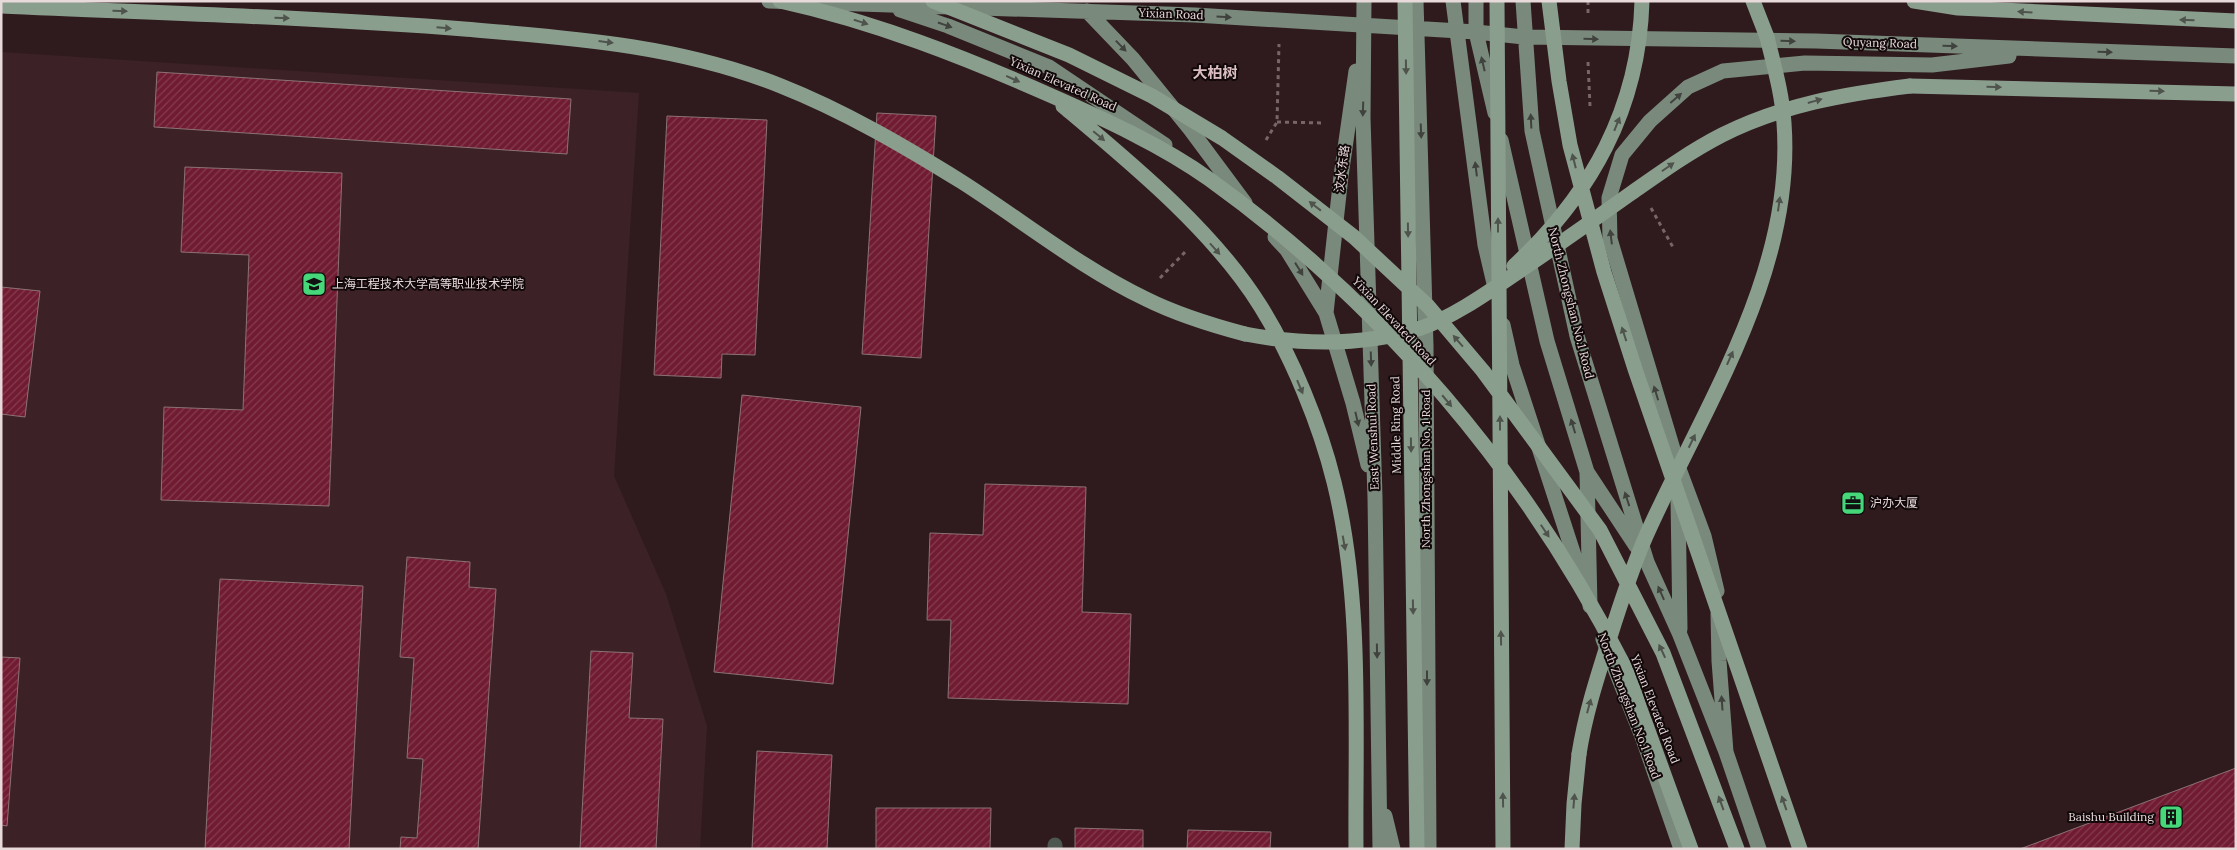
<svg xmlns="http://www.w3.org/2000/svg" width="2237" height="850" viewBox="0 0 2237 850" font-family="Lora,'Noto Sans SC',serif">
<style>
.built{fill:#3c2226}
.building{fill:url(#building-hatch);stroke:#8c7275}
.lines{fill:none;stroke-linecap:round;stroke-linejoin:round}
.path{stroke:#776567;stroke-width:3;stroke-dasharray:4 4;stroke-linecap:butt}
.lane{stroke:#4d564f;stroke-width:15}
.primary{stroke:#798a7c;stroke-width:15}
.highway{stroke:#8a9e8e;stroke-width:15}
.highway-bridge{stroke:#8a9e8e;stroke-width:15}
.oneway{fill:#4e534c}
.oneway2{fill:#40423d}
.labels{text-anchor:middle;stroke-width:4;stroke-linejoin:round;paint-order:stroke}
.street-label{font-size:12px;fill:#e8d9db;stroke:#110809}
.poi-label{font-size:12px;fill:#e8d9db;stroke:#110809;text-anchor:start}
.quarter-label{font-size:15px;font-weight:bold;fill:#dabec1;stroke:#110809}
</style>
<defs>
<pattern id="building-hatch" width="6" height="6" patternUnits="userSpaceOnUse" patternTransform="scale(1.25)"><rect width="6" height="6" fill="#701b31"/><path d="M-1 1l2-2M0 6l6-6M5 7l2-2" fill="none" stroke="#843c4e"/></pattern>
</defs>
<rect width="100%" height="100%" fill="#2f1b1d"/>
<path class="built" d="M 1,52 L 639,93 L 614,476 L 666,594 L 707,726 L 700,849 L 1,849 Z"/>
<path class="building" d="M 157,72 L 571,99 L 567,154 L 154,127 Z
M 877,113 L 936,116 L 921,358 L 862,354 Z
M 667,116 L 767,120 L 755,355 L 722,354 L 721,378 L 654,375 Z
M 185,167 L 342,173 L 329,506 L 161,500 L 164,407 L 243,410 L 249,255 L 181,252 Z
M 1,287 L 40,291 L 25,417 L 1,414 Z
M 742,395 L 861,407 L 833,684 L 714,672 Z
M 985,484 L 1086,487 L 1082,612 L 1131,614 L 1128,704 L 948,698 L 951,620 L 927,620 L 930,533 L 983,535 Z
M 407,557 L 470,562 L 469,587 L 496,589 L 478,849 L 400,849 L 401,837 L 417,838 L 423,759 L 407,758 L 414,658 L 400,657 Z
M 220,579 L 363,586 L 349,849 L 205,849 Z
M 591,651 L 633,653 L 629,718 L 663,719 L 656,849 L 580,849 Z
M 1,657 L 20,658 L 7,826 L 1,825 Z
M 757,751 L 832,755 L 827,849 L 752,849 Z
M 2236,768 L 2236,849 L 2020,849 L 2191,785 Z
M 876,808 L 991,808 L 990,849 L 876,849 Z
M 1075,828 L 1143,830 L 1143,849 L 1075,849 Z
M 1188,830 L 1271,832 L 1270,849 L 1187,849 Z"/>
<g class="lines">
<path class="path" d="M 1588,13 L 1588,1
M 1588,62 L 1590,106
M 1277,122 L 1324,123
M 1266,140 L 1277,122 L 1279,44
M 1651,208 L 1674,249
M 1160,278 L 1187,250"/>
<path class="lane" d="M 1055,845 L 1055,849"/>
<path class="primary" d="M 769,1 L 1195,15 L 1476,32 L 1524,37 L 1816,41 L 2236,56
M 1364,1 L 1363,118 L 1375,497 L 1380,849
M 1416,1 L 1426,346 L 1429,849
M 1453,1 L 1485,245 L 1496,292
M 1476,1 L 1476,32 L 1495,113
M 1523,1 L 1532,131 L 1577,336 L 1647,562 L 1680,635 L 1726,752 L 1759,849
M 900,10 L 948,26 L 1049,67 L 1165,145
M 1087,11 L 1133,59 L 1190,129 L 1245,203
M 1501,140 L 1547,341 L 1587,472 L 1590,606
M 1275,237 L 1287,250 L 1326,313 L 1353,403 L 1368,465
M 1326,313 L 1341,176 L 1356,71
M 1503,325 L 1512,365 L 1585,589
M 1587,472 L 1636,546
M 1678,499 L 1680,629
M 1717,591 L 1704,536 L 1678,466 L 1610,239 L 1609,198 L 1622,155 L 1650,121 L 1688,87 L 1723,71 L 1805,63 L 1932,65 L 2009,56
M 1718,614 L 1719,661 L 1726,752
M 1603,639 L 1643,739 L 1681,849
M 1385,816 L 1393,849"/>
<path class="highway" d="M 1753,1 L 1767,37
M 1914,1 L 1958,8 L 2236,21
M 1,6 C 155,13 310,17 464,29 C 572,38 679,45 781,86 C 844,111 904,146 962,182 C 1023,221 1081,268 1146,299 C 1178,315 1211,325 1245,334
M 1910,86 L 2236,94
M 1572,849 L 1574,804 L 1579,754"/>
<path class="highway-bridge" d="M 780,1 C 875,22 964,57 1052,96 C 1104,119 1163,146 1209,179 C 1382,303 1526,473 1623,664 C 1632,683 1638,705 1646,725 C 1661,767 1676,808 1691,849
M 933,1 L 1069,55 L 1152,96 L 1222,138 L 1277,177 L 1354,237 L 1428,306 L 1483,371 L 1600,530 L 1663,653 L 1737,849
M 1405,1 L 1417,849
M 1497,1 L 1503,849
M 1549,1 L 1559,81 L 1570,145 L 1604,272 L 1635,369 L 1800,849
M 1063,106 C 1131,163 1214,231 1261,307 C 1292,357 1320,425 1334,482 C 1363,599 1355,729 1356,849
M 1514,266 C 1591,194 1639,109 1642,1
M 1245,334 C 1303,345 1364,346 1421,328 C 1453,317 1487,293 1515,274 C 1554,248 1592,221 1630,194 C 1660,173 1689,152 1722,135 C 1781,105 1845,94 1910,86
M 1579,754 C 1585,715 1597,678 1609,640 C 1620,605 1631,570 1646,536 C 1704,406 1795,272 1784,123 C 1782,93 1774,66 1767,37"/>
</g>
<defs><path id="oneway-solid" d="M-6-.8H1V-3.2L6.5 0L1 3.2V.8H-6Z" transform="scale(1.25)"/></defs>
<g class="oneway">
<use href="#oneway-solid" transform="translate(120 11) rotate(2)"/>
<use href="#oneway-solid" transform="translate(2025 12) rotate(-177)"/>
<use href="#oneway-solid" transform="translate(282 18) rotate(2)"/>
<use href="#oneway-solid" transform="translate(2187 20) rotate(-178)"/>
<use href="#oneway-solid" transform="translate(861 22) rotate(17)"/>
<use href="#oneway-solid" transform="translate(444 28) rotate(5)"/>
<use href="#oneway-solid" transform="translate(606 42) rotate(7)"/>
<use href="#oneway-solid" transform="translate(1406 67) rotate(89)"/>
<use href="#oneway-solid" transform="translate(1013 79) rotate(24)"/>
<use href="#oneway-solid" transform="translate(1994 87) rotate(1)"/>
<use href="#oneway-solid" transform="translate(2157 91) rotate(2)"/>
<use href="#oneway-solid" transform="translate(1815 101) rotate(-16)"/>
<use href="#oneway-solid" transform="translate(1617 124) rotate(-68)"/>
<use href="#oneway-solid" transform="translate(1099 136) rotate(40)"/>
<use href="#oneway-solid" transform="translate(1574 161) rotate(-104)"/>
<use href="#oneway-solid" transform="translate(1668 167) rotate(-35)"/>
<use href="#oneway-solid" transform="translate(1779 204) rotate(-82)"/>
<use href="#oneway-solid" transform="translate(1315 206) rotate(-142)"/>
<use href="#oneway-solid" transform="translate(1498 225) rotate(-90)"/>
<use href="#oneway-solid" transform="translate(1408 230) rotate(89)"/>
<use href="#oneway-solid" transform="translate(1215 249) rotate(48)"/>
<use href="#oneway-solid" transform="translate(1624 334) rotate(-108)"/>
<use href="#oneway-solid" transform="translate(1458 341) rotate(-131)"/>
<use href="#oneway-solid" transform="translate(1730 358) rotate(-66)"/>
<use href="#oneway-solid" transform="translate(1300 387) rotate(67)"/>
<use href="#oneway-solid" transform="translate(1447 401) rotate(50)"/>
<use href="#oneway-solid" transform="translate(1500 423) rotate(-90)"/>
<use href="#oneway-solid" transform="translate(1692 441) rotate(-64)"/>
<use href="#oneway-solid" transform="translate(1411 445) rotate(89)"/>
<use href="#oneway-solid" transform="translate(1545 531) rotate(56)"/>
<use href="#oneway-solid" transform="translate(1344 543) rotate(80)"/>
<use href="#oneway-solid" transform="translate(1413 607) rotate(89)"/>
<use href="#oneway-solid" transform="translate(1501 638) rotate(-91)"/>
<use href="#oneway-solid" transform="translate(1662 651) rotate(-115)"/>
<use href="#oneway-solid" transform="translate(1589 706) rotate(-75)"/>
<use href="#oneway-solid" transform="translate(1503 800) rotate(-91)"/>
<use href="#oneway-solid" transform="translate(1574 801) rotate(-85)"/>
<use href="#oneway-solid" transform="translate(1721 803) rotate(-110)"/>
<use href="#oneway-solid" transform="translate(1784 803) rotate(-109)"/>
</g>
<g class="oneway2">
<use href="#oneway-solid" transform="translate(1224 17) rotate(4)"/>
<use href="#oneway-solid" transform="translate(945 25) rotate(19)"/>
<use href="#oneway-solid" transform="translate(1591 39) rotate(1)"/>
<use href="#oneway-solid" transform="translate(1788 41) rotate(1)"/>
<use href="#oneway-solid" transform="translate(1121 46) rotate(46)"/>
<use href="#oneway-solid" transform="translate(1950 46) rotate(2)"/>
<use href="#oneway-solid" transform="translate(2105 52) rotate(2)"/>
<use href="#oneway-solid" transform="translate(1483 64) rotate(-103)"/>
<use href="#oneway-solid" transform="translate(1676 98) rotate(-41)"/>
<use href="#oneway-solid" transform="translate(1363 109) rotate(92)"/>
<use href="#oneway-solid" transform="translate(1531 121) rotate(-93)"/>
<use href="#oneway-solid" transform="translate(1421 131) rotate(88)"/>
<use href="#oneway-solid" transform="translate(1476 169) rotate(-97)"/>
<use href="#oneway-solid" transform="translate(1611 237) rotate(-97)"/>
<use href="#oneway-solid" transform="translate(1299 269) rotate(58)"/>
<use href="#oneway-solid" transform="translate(1371 359) rotate(88)"/>
<use href="#oneway-solid" transform="translate(1656 393) rotate(-107)"/>
<use href="#oneway-solid" transform="translate(1357 419) rotate(77)"/>
<use href="#oneway-solid" transform="translate(1573 426) rotate(-107)"/>
<use href="#oneway-solid" transform="translate(1627 499) rotate(-108)"/>
<use href="#oneway-solid" transform="translate(1661 593) rotate(-114)"/>
<use href="#oneway-solid" transform="translate(1377 651) rotate(89)"/>
<use href="#oneway-solid" transform="translate(1427 678) rotate(90)"/>
<use href="#oneway-solid" transform="translate(1722 703) rotate(-94)"/>
</g>
<defs>
<g id="school-square" transform="scale(1.25)"><rect x="-9" y="-9" width="18" height="18" rx="4" fill="#46d77a" stroke="#110809"/><path d="M0-5L7-2L0 1L-7-2ZM-4 1L0 2.5L4 1V4Q0 6-4 4Z" fill="#111"/></g>
<g id="office-square" transform="scale(1.25)"><rect x="-9" y="-9" width="18" height="18" rx="4" fill="#46d77a" stroke="#110809"/><path d="M-6-3h4V-5.5h4V-3h4V5H-6ZM-1-4.5V-3h2v-1.5ZM-6 0V1H6V0Z" fill="#111"/></g>
<g id="building-square" transform="scale(1.25)"><rect x="-9" y="-9" width="18" height="18" rx="4" fill="#46d77a" stroke="#110809"/><path d="M-4-6H4V6H1V3H-1V6H-4ZM-2.5-4.3h1.7v1.8h-1.7ZM.8-4.3h1.7v1.8H.8ZM-2.5-1h1.7V.8h-1.7ZM.8-1h1.7V.8H.8Z" fill="#111"/></g>
</defs>
<g fill-rule="evenodd">
<use href="#school-square" x="314" y="284"/>
<use href="#office-square" x="1853" y="503"/>
<use href="#building-square" x="2171" y="817"/>
</g>
<g class="labels">
<g class="street-label">
<text transform="translate(1171 14) rotate(2)" y="4">Yixian Road</text>
<text transform="translate(1880 43) rotate(2)" y="4">Quyang Road</text>
<text transform="translate(1063 84) rotate(24)" y="4">Yixian Elevated Road</text>
<text transform="translate(1342 169) rotate(-83)" y="4">汶水东路</text>
<text transform="translate(1571 303) rotate(76)" y="4">North Zhongshan No.1 Road</text>
<text transform="translate(1394 321) rotate(47)" y="4">Yixian Elevated Road</text>
<text transform="translate(1396 425) rotate(-91)" y="4">Middle Ring Road</text>
<text transform="translate(1373 437) rotate(-92)" y="4">East Wenshui Road</text>
<text transform="translate(1426 469) rotate(-90)" y="4">North Zhongshan No. 1 Road</text>
<text transform="translate(1629 706) rotate(69)" y="4">North Zhongshan No.1 Road</text>
<text transform="translate(1655 709) rotate(69)" y="4">Yixian Elevated Road</text>
</g>
<g class="poi-label">
<text x="332" y="288">上海工程技术大学高等职业技术学院</text>
<text x="1870" y="507">沪办大厦</text>
<text x="2154" y="821" text-anchor="end">Baishu Building</text>
</g>
<g class="quarter-label">
<text x="1215" y="78">大柏树</text>
</g>
</g>
<rect width="2237" height="850" fill="none" stroke="#e8d9db" stroke-width="5"/>
</svg>
